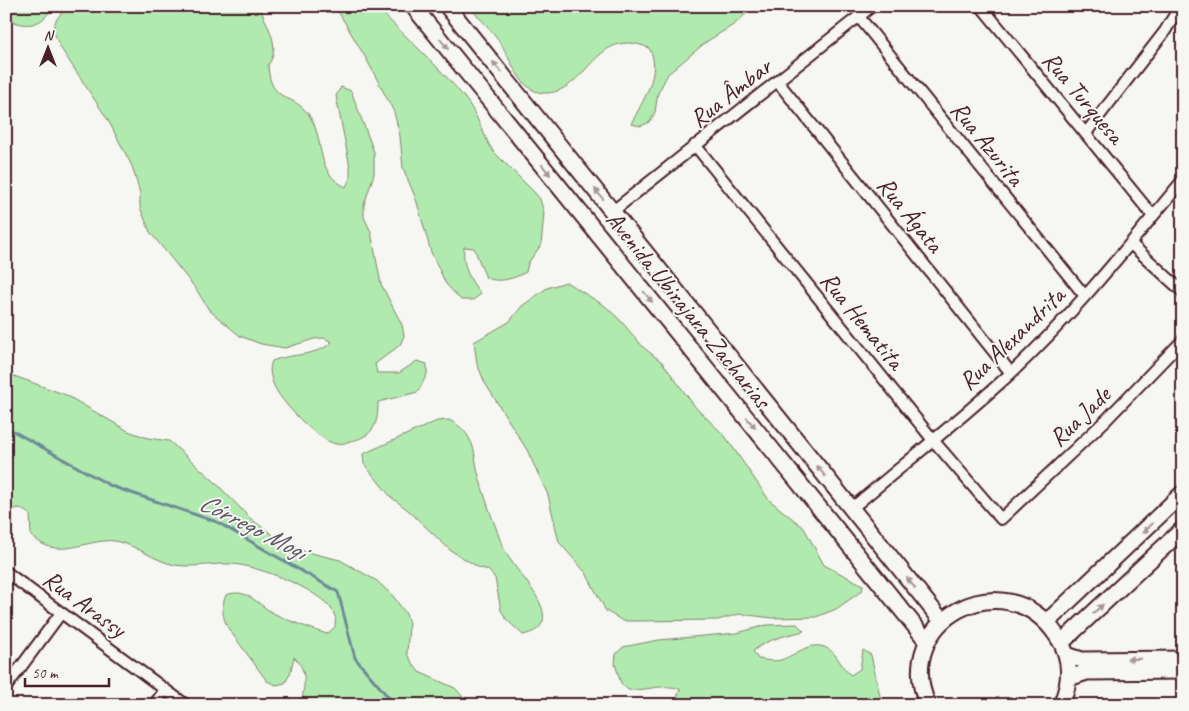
<svg xmlns="http://www.w3.org/2000/svg" width="1189" height="711" viewBox="0 0 1189 711" font-family="Caveat,sans-serif">
<style>
.green{fill:#b1eaae;stroke:#7e846c}
.lines{fill:none;stroke-linecap:round;stroke-linejoin:round}
.stream{stroke:#6d8a99;stroke-width:3}
.street-casing{stroke:#4a1f2b;stroke-width:14}
.secondary-casing{stroke:#4a1f2b;stroke-width:19}
.street{stroke:#f6f6f2;stroke-width:10}
.secondary{stroke:#f6f6f2;stroke-width:15}
.oneway{fill:#a99598}
.labels{text-anchor:middle;stroke-width:4;stroke-linejoin:round;paint-order:stroke}
.street-label{font-size:25px;fill:#4a1f2b;stroke:#f6f6f2}
.water-label{font-size:26px;font-style:italic;fill:#5b5462;stroke:#f6f6f2}
</style>
<rect width="100%" height="100%" fill="#f6f6f2"/>
<filter id="ink" filterUnits="userSpaceOnUse"><feTurbulence type="fractalNoise" baseFrequency=".02" numOctaves="2"/><feDisplacementMap in="SourceGraphic" scale="10" xChannelSelector="R" yChannelSelector="G"/><feConvolveMatrix kernelMatrix="1 2 1 2 8 2 1 2 1" color-interpolation-filters="sRGB"/></filter>
<g filter="url(#ink)">
<path class="green" d="M 6,6 L 53,6 C 44,23 32,28 14,22 Z
M 67,6 L 259,6 C 267,26 282,47 268,65 C 270,106 295,91 311,118 C 325,143 315,173 346,187 L 350,178 L 350,167 L 336,96 L 341,87 L 351,91 L 374,152 L 374,174 L 364,205 L 364,217 L 371,232 L 381,284 L 402,325 L 404,336 L 400,345 L 375,364 L 377,373 L 399,373 L 417,361 L 427,364 L 427,374 L 418,392 L 378,402 C 378,421 376,434 355,440 C 349,441 341,445 336,444 C 318,441 278,400 273,383 C 270,374 269,369 272,361 C 292,353 316,357 332,342 L 324,338 L 314,339 L 285,348 L 261,344 L 240,336 L 209,310 L 196,289 L 150,232 L 140,207 L 140,193 L 132,166 L 108,120 L 60,47 L 53,30 L 56,20 Z
M 335,6 L 376,6 C 405,37 438,65 464,97 C 478,114 482,134 493,151 L 534,192 L 540,199 L 544,213 L 541,245 L 528,263 L 526,272 C 513,279 500,283 486,278 L 474,248 L 464,247 C 462,266 469,279 481,294 L 473,300 L 461,300 L 446,284 L 431,252 L 416,199 L 403,168 L 400,136 L 394,112 L 368,62 Z
M 469,6 L 754,6 L 735,24 L 706,42 L 668,74 L 658,93 L 655,112 L 650,122 L 641,126 L 631,124 C 642,102 663,72 649,48 C 596,25 589,89 548,93 C 521,95 513,63 501,44 C 493,30 479,19 469,6 Z
M 566,282 L 605,306 L 620,320 L 644,348 L 662,362 L 696,408 L 725,436 L 769,500 L 804,528 L 824,565 L 863,585 L 862,591 L 836,609 L 816,617 L 773,618 L 739,614 L 718,620 L 634,621 L 623,621 L 606,611 L 586,573 L 559,542 L 548,495 L 527,450 L 485,383 L 477,364 L 474,342 L 509,322 L 522,306 L 547,288 Z
M 6,373 L 66,395 L 128,431 L 148,438 L 169,441 L 213,480 L 251,519 L 277,538 L 299,550 L 340,560 L 377,581 L 393,596 L 406,614 L 409,623 L 407,654 L 413,664 L 419,672 L 455,688 L 470,705 L 301,705 C 304,686 309,672 294,657 L 290,674 L 285,683 L 276,685 L 267,681 L 228,628 C 222,616 221,607 226,595 C 248,587 257,605 275,614 C 291,622 309,628 327,634 L 335,627 C 335,624 336,619 335,616 C 328,591 255,565 232,564 C 214,563 193,568 175,565 C 154,561 137,545 115,541 C 93,538 69,554 47,546 C 41,544 36,539 31,536 L 30,514 L 19,508 L 6,511 Z
M 449,420 C 458,424 466,431 470,440 C 476,450 475,463 478,473 C 483,492 489,510 496,528 C 500,540 504,552 512,562 C 525,582 569,625 523,635 L 506,619 L 501,610 L 495,578 L 488,570 L 478,567 L 450,550 L 408,510 L 391,497 L 364,464 L 363,454 L 437,421 Z
M 797,624 L 804,631 C 785,636 769,638 753,651 L 758,659 C 766,660 774,662 781,660 C 796,655 812,639 828,649 C 838,654 841,668 851,675 L 860,669 L 863,650 L 871,655 L 882,705 L 633,705 L 658,704 L 677,698 L 680,689 C 664,683 645,691 628,690 L 621,683 L 615,664 L 616,654 L 623,647 L 659,640 L 737,633 L 767,625 Z"/>
<g class="lines">
<path class="stream" d="M 6,427 L 111,486 L 217,522 L 338,592 L 355,658 L 395,705"/>
<g class="street-casing">
<path id="street" d="M 981,6 L 1153,216
M 859,17 L 1085,296
M 778,82 L 1011,373
M 1086,133 L 1165,31 L 1180,6
M 695,145 L 933,440 L 1001,519 L 1106,420 L 1183,340
M 613,211 L 872,6
M 1131,244 L 1183,292
M 851,509 C 904,464 960,420 1011,373 C 1074,314 1128,246 1183,180
M 6,572 L 186,705
M 6,687 L 61,613
M 154,705 L 165,690"/>
</g>
<g class="secondary-casing">
<path id="secondary" d="M 413,6 L 927,641
M 447,6 L 942,621
M 1048,621 L 1183,493
M 1062,642 L 1183,529
M 1067,655 L 1082,660 L 1183,659
M 1069,678 L 1087,672 L 1183,671
M 928,705 C 890,621 1005,558 1057,636 C 1072,657 1071,682 1061,705"/>
</g>
<use href="#street" class="street"/>
<use href="#secondary" class="secondary"/>
</g>
<defs><path id="oneway-solid" d="M-6-.8H1V-3.2L6.5 0L1 3.2V.8H-6Z" transform="scale(1.25)"/></defs>
<g class="oneway">
<use href="#oneway-solid" transform="translate(444 44) rotate(51)"/>
<use href="#oneway-solid" transform="translate(497 67) rotate(-129)"/>
<use href="#oneway-solid" transform="translate(546 170) rotate(51)"/>
<use href="#oneway-solid" transform="translate(599 194) rotate(-129)"/>
<use href="#oneway-solid" transform="translate(648 297) rotate(51)"/>
<use href="#oneway-solid" transform="translate(751 423) rotate(51)"/>
<use href="#oneway-solid" transform="translate(821 471) rotate(-129)"/>
<use href="#oneway-solid" transform="translate(1148 528) rotate(135)"/>
<use href="#oneway-solid" transform="translate(911 583) rotate(-129)"/>
<use href="#oneway-solid" transform="translate(1098 609) rotate(-42)"/>
<use href="#oneway-solid" transform="translate(1134 659) rotate(179)"/>
</g>
</g>
<g class="labels">
<g class="street-label">
<text transform="translate(730 92) rotate(-38)" y="9">Rua Âmbar</text>
<text transform="translate(1084 97) rotate(50)" y="9">Rua Turquesa</text>
<text transform="translate(988 143) rotate(51)" y="9">Rua Azurita</text>
<text transform="translate(911 214) rotate(51)" y="9">Rua Ágata</text>
<text transform="translate(689 309) rotate(51)" y="9">Avenida Ubirajara Zacharias</text>
<text transform="translate(863 320) rotate(51)" y="9">Rua Hematita</text>
<text transform="translate(1011 338) rotate(-44)" y="9">Rua Alexandrita</text>
<text transform="translate(1079 416) rotate(-44)" y="9">Rua Jade</text>
<text transform="translate(85 603) rotate(36)" y="9">Rua Arassy</text>
</g>
<g class="water-label">
<text transform="translate(253 526) rotate(27)" y="9">Córrego Mogi</text>
</g>
</g>
<rect width="1189" height="711" fill="none" stroke="#f6f6f2" stroke-width="25"/>
<rect x="12" y="12" width="1164" height="686" fill="none" stroke="#4a1f2b" stroke-width="2" filter="url(#ink)"/>
<g transform="translate(48 48)" stroke="#f6f6f2" stroke-width="4" paint-order="stroke">
<path d="M0-4L9 19L0 12L-9 19Z" fill="#4a1f2b"/>
<text y="-8" font-size="14" font-weight="bold" text-anchor="middle" fill="#4a1f2b">N</text>
</g>
<path d="M25 678v8h84v-8" fill="none" stroke="#4a1f2b" stroke-width="2.5"/>
<text x="32" y="678" font-size="15" fill="#4a1f2b" stroke="#f6f6f2" stroke-width="4" paint-order="stroke">50 m</text>
</svg>
